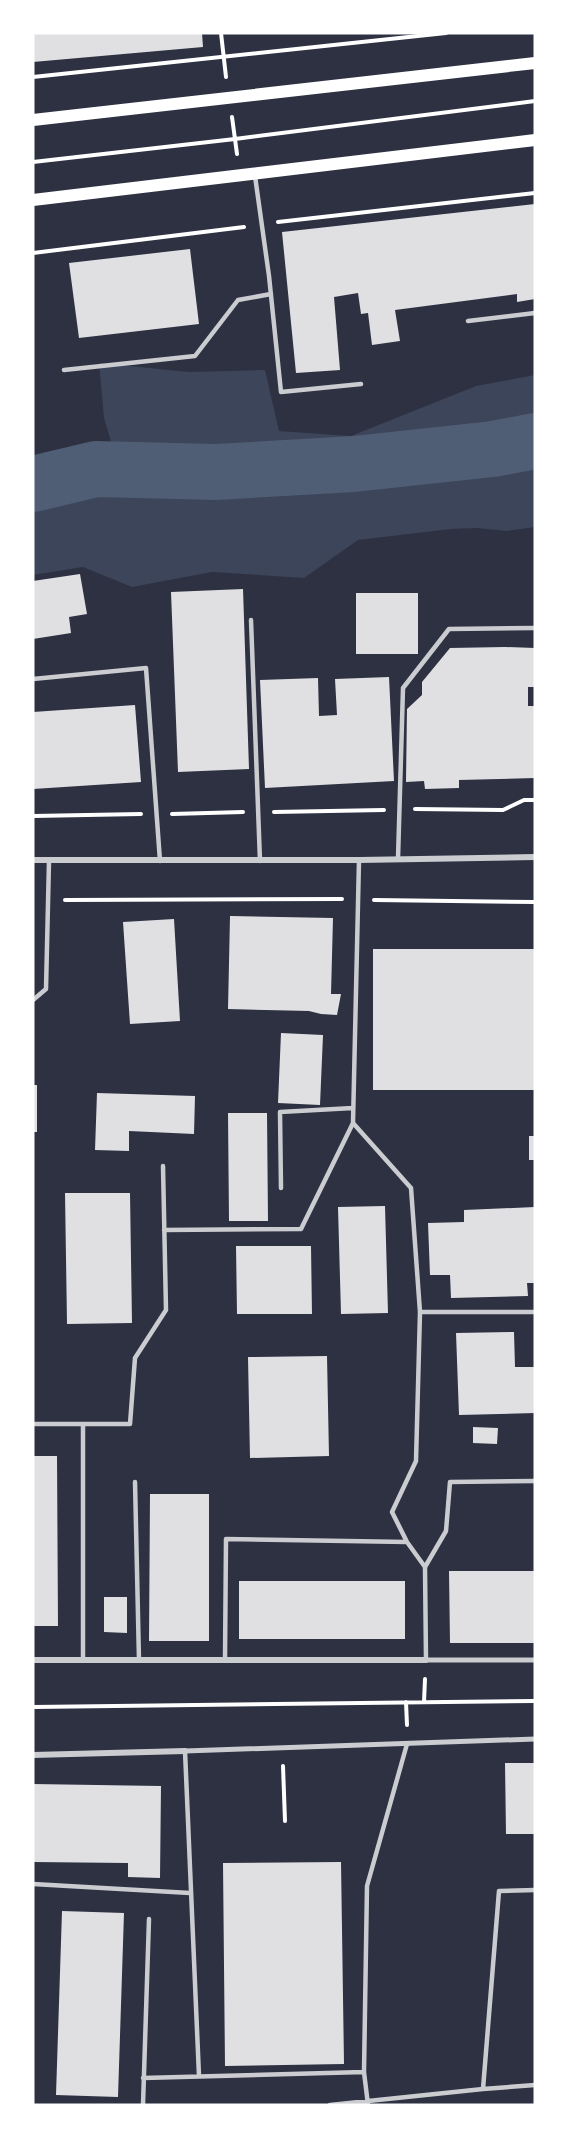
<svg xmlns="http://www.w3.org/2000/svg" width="568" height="2138" viewBox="0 0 568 2138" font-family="Overpass,sans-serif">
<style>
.green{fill:#3c4559}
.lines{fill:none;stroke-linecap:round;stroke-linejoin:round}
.river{stroke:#4f5d75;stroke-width:56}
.building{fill:#e0e0e3}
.path{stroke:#fff;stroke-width:4}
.service{stroke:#caccd0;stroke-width:4.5}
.pedestrian{stroke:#caccd0;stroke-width:5}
.minor{stroke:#caccd0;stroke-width:6}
.secondary{stroke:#fff;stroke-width:12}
</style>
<rect width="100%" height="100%" fill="#2d3142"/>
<path class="green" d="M 99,363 L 189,372 L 265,370 L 279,431 L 351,436 L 476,386 L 535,375 L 535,527 L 507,531 L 477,528 L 451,529 L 358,540 L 304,578 L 212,572 L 132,587 L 83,567 L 33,575 L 33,478 L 86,455 L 113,448 L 104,418 Z"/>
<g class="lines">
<path class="river" d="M 33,484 L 96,469 L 216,472 L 354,464 L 493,449 L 535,441"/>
</g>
<path class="building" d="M 33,33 L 202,33 L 203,47 L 33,62 Z
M 535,204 L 535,299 L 517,302 L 517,294 L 395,310 L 400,341 L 372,345 L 368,313 L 361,314 L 358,293 L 334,297 L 340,370 L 296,373 L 282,232 Z
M 190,249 L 199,324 L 79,338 L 69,263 Z
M 80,574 L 87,614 L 69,617 L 71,633 L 33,639 L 33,581 Z
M 243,589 L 249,769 L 178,772 L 171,592 Z
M 356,593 L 418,593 L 418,654 L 356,654 Z
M 505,647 L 535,648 L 535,687 L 528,687 L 528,706 L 535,706 L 535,778 L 459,780 L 459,788 L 425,789 L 424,781 L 406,782 L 407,709 L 422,695 L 422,682 L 450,648 Z
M 389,677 L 394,781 L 265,788 L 260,680 L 318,678 L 319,716 L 337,715 L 335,679 Z
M 135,705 L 141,782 L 33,789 L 33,712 Z
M 230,916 L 333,918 L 331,994 L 341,994 L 337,1015 L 321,1014 L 309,1011 L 228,1009 Z
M 174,919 L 180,1021 L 130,1024 L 123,922 Z
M 373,949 L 535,949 L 535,1090 L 373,1090 Z
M 281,1033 L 323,1035 L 320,1105 L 278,1103 Z
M 33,1085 L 37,1085 L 37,1132 L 33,1132 Z
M 97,1093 L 195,1096 L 194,1134 L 129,1131 L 129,1151 L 95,1150 Z
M 228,1113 L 267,1113 L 268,1221 L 229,1221 Z
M 529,1136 L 535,1136 L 535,1160 L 529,1160 Z
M 65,1193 L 130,1193 L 132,1323 L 67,1324 Z
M 385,1206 L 388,1313 L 341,1314 L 338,1207 Z
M 535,1207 L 535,1283 L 527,1283 L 528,1296 L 451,1298 L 450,1275 L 430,1275 L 428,1223 L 464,1222 L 464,1210 Z
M 236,1246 L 311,1246 L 312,1314 L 237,1314 Z
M 514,1332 L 515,1367 L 535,1367 L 535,1413 L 459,1415 L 456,1333 Z
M 327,1356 L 329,1456 L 250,1458 L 248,1357 Z
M 473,1427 L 498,1428 L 497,1444 L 473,1443 Z
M 33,1456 L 57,1456 L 58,1626 L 33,1626 Z
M 150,1494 L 209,1494 L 209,1641 L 149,1641 Z
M 449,1571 L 535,1571 L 535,1643 L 450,1643 Z
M 239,1581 L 405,1581 L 405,1639 L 239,1639 Z
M 104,1597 L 127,1597 L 127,1633 L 104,1632 Z
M 505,1763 L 535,1763 L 535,1834 L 506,1834 Z
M 33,1784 L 161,1786 L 160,1878 L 128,1877 L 128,1863 L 33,1862 Z
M 341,1862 L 344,2064 L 225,2066 L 223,1863 Z
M 62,1911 L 124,1913 L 118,2097 L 56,2095 Z"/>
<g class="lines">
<path class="path" d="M 221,33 L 226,77
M 33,77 L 446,33
M 232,117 L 237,154
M 33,162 L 235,139 L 535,101
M 278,222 L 535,193
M 33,253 L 244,227
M 415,809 L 503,810 L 524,800 L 535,800
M 274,812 L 384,810
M 172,814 L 243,812
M 33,816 L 141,814
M 65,900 L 342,899
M 374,900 L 535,902
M 406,1702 L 407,1725
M 424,1702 L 425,1679
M 33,1707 L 535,1701
M 283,1766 L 285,1821"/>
<path class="service" d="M 255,176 L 269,276 L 281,392 L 361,384
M 468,321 L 535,313
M 64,370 L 195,356 L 238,300 L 271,294
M 251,620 L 260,861
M 33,679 L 146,668 L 160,861
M 398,859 L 403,688 L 449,629 L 535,628
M 359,860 L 353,1123 L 411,1188 L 420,1312 L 535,1312
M 33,1000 L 46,989 L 49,861
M 281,1188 L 280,1112 L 353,1108
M 164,1230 L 301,1229 L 353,1123
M 420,1312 L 416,1461 L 392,1512 L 407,1542 L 425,1567 L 426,1660
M 33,1424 L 130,1424 L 135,1358 L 166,1310 L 163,1166
M 83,1424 L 83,1660
M 135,1482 L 139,1660
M 425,1567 L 446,1531 L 450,1482 L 535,1481
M 225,1659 L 226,1539 L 407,1542
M 185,1751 L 199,2076
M 33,1884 L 190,1893
M 364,2072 L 367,1886 L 407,1744
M 143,2078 L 364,2072 L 368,2105
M 483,2089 L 499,1891 L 535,1890
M 143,2105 L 149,1919
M 330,2105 L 483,2089 L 535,2085"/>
<path class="pedestrian" d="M 426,1660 L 535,1660
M 185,1751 L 535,1739"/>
<path class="minor" d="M 33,860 L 359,860 L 535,857
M 33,1660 L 426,1660
M 33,1755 L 185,1751"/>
<path class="secondary" d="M 33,120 L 535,63
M 33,200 L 535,140"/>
</g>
<rect width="568" height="2138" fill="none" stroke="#ffffff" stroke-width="69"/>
</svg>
